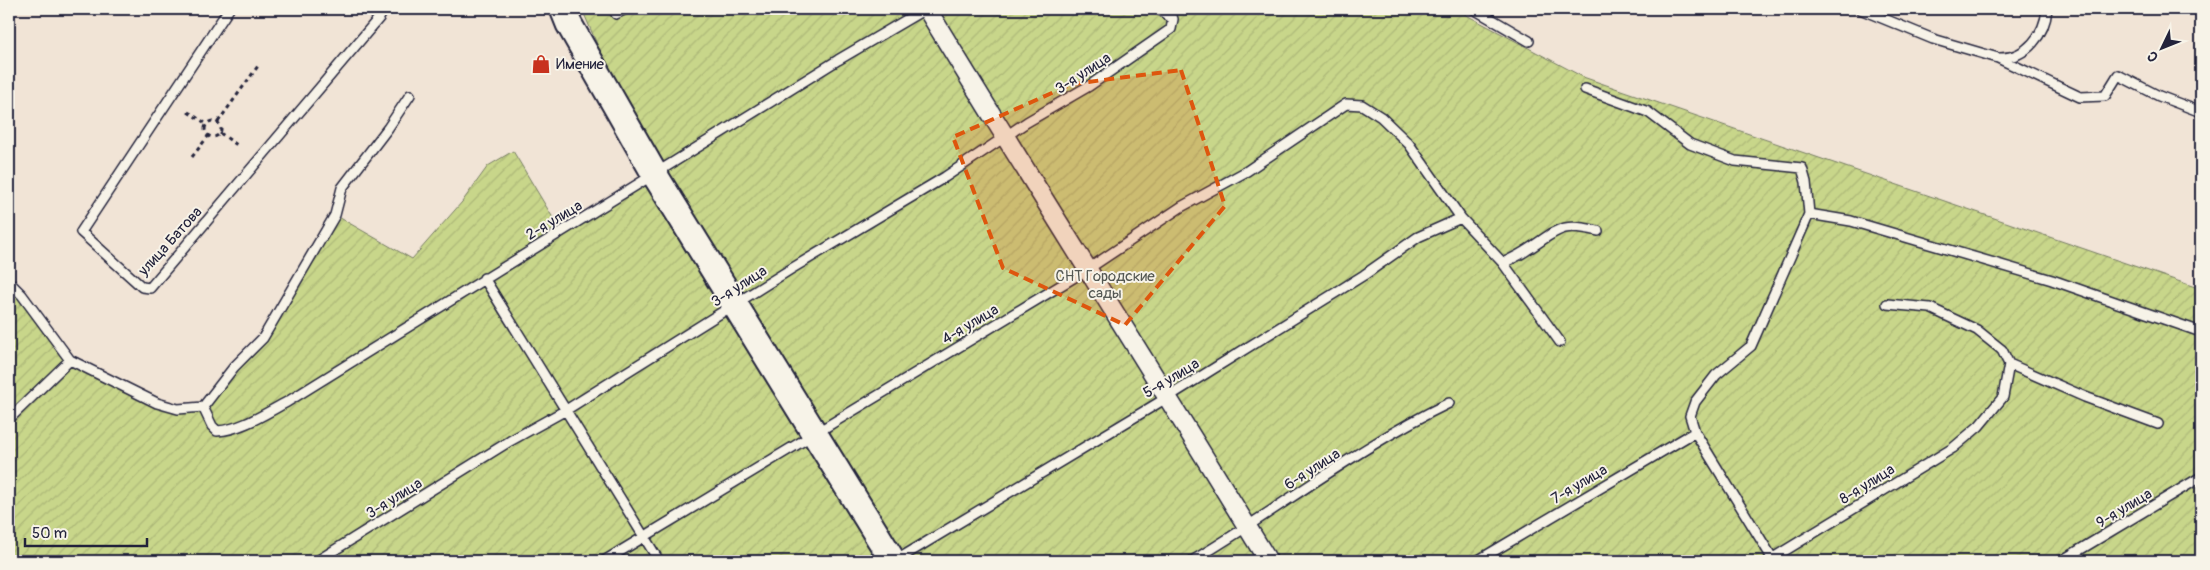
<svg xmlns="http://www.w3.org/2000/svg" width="2210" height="570" viewBox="0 0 2210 570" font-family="Pangolin,sans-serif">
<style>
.garden{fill:url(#garden-furrows);stroke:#757c62}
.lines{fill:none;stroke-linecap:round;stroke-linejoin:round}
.lane-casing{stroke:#22223b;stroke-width:12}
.street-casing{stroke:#22223b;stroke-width:21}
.secondary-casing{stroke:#22223b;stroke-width:29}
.path{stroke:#22223b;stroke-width:3;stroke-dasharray:4 4;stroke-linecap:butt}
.lane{stroke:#f7f3e8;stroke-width:9}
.street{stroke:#f7f3e8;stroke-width:18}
.secondary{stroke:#f7f3e8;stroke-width:25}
.marked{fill:#de560e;fill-opacity:0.2;stroke:#de560e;stroke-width:4;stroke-dasharray:10 6;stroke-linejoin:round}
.labels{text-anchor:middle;stroke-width:4;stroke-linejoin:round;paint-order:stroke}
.poi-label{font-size:15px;fill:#22223b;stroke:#f7f3e8;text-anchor:start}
.street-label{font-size:15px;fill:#22223b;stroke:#f7f3e8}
.park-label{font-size:15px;fill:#545853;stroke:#f7f3e8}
</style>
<defs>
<pattern id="garden-furrows" width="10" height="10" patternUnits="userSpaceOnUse" patternTransform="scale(1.25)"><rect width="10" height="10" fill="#c8d68a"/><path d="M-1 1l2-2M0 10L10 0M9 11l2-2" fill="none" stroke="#acb778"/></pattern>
</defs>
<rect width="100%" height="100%" fill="#f1e4d6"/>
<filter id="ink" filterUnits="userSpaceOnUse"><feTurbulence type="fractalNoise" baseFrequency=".02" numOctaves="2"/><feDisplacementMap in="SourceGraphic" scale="10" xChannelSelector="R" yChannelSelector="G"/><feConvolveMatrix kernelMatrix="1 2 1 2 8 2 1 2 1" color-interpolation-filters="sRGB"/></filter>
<g filter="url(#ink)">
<path class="garden" d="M 582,9 L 1455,9 L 1583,77 L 2201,289 L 2201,561 L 9,561 L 9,282 L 65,354 L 157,403 L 203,407 L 263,338 L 335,215 L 412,259 L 462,202 L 488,166 L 513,151 L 559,228 L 663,167 L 611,77 Z"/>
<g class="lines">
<g class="lane-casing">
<path id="lane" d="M 229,9 L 81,232 L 142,287 L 150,288 L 379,18 L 384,9
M 1474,9 L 1529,41
M 1860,9 L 1933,39 L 1998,58 L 2080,97 L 2105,96 L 2118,75 L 2159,96 L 2201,112
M 616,14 L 626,9
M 2000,58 C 2027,58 2045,34 2047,9
M 1585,89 L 1648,112 L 1690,144 L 1735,161 L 1802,168 L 1806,182 L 1809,214 L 1851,221 L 2052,280 L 2201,332
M 1503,263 L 1560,342
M 484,278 L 659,561
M 9,282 L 22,295 L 70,360 L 157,403 L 178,409 L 203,407 L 234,367 L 263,338 L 335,215 L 342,188 L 388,128 L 410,95
M 2009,364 L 2085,397 L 2158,424
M 203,407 L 212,426 L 217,431 C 241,430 266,413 287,402 L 838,60 L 925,9
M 9,419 L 70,360
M 317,561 L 510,441 L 566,410 L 791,269 L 945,177 L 1027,122 L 1089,86 L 1171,29 L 1173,19 L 1159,9
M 604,561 L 1088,269 L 1181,207 L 1247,171 L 1346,104 L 1362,105 L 1381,117 L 1409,144 L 1461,218 L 1503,263 C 1511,259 1520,255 1527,250 C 1557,231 1560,221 1598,231
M 895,561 L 1168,397 L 1364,275 L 1418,237 L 1461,218
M 1192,561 C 1278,510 1359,446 1449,403
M 1477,561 L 1695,432
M 1768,561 L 1953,448 L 1979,426 L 2003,397 L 2009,364 L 2002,350 L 1977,330 L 1930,308 L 1887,304
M 1774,561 L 1695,432 L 1690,416 L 1695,402 L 1716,375 L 1751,346 L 1809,214
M 2061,561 L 2201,477"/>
</g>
<g class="street-casing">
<path id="street" d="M 927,9 C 1039,194 1156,376 1268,561"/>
</g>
<g class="secondary-casing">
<path id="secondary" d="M 563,9 L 569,24 L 658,180 L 893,561"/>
</g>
<path class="path" d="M 188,112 L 207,124
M205 129a8 8 0 1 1 16 0a8 8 0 1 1-16 0Z
M 218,122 L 258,66
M 220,133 L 237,145
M 192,157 L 209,135"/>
<use href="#lane" class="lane"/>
<use href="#street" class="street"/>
<use href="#secondary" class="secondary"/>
</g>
</g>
<path class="marked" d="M 1181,70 L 1225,206 L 1125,325 L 1003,268 L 953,137 L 1072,84 Z"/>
<defs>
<g id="shop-bare" transform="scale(1.5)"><path d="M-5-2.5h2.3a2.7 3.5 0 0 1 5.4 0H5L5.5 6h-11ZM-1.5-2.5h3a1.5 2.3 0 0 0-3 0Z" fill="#c8321e" stroke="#f7f3e8" stroke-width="2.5" paint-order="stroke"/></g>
</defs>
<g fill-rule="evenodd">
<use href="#shop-bare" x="541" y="64"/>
</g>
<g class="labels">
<g class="poi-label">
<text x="556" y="69">Имение</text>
</g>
<g class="street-label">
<text transform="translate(1083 73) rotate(-33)" y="5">3-я улица</text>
<text transform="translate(554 220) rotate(-31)" y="5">2-я улица</text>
<text transform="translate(170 241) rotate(-48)" y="5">улица Батова</text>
<text transform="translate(739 286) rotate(-33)" y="5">3-я улица</text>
<text transform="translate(970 324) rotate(-31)" y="5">4-я улица</text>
<text transform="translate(1171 378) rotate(-31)" y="5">5-я улица</text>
<text transform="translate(1312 469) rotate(-33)" y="5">6-я улица</text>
<text transform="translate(1579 484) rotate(-31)" y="5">7-я улица</text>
<text transform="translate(1867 484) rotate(-32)" y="5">8-я улица</text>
<text transform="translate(394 498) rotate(-32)" y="5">3-я улица</text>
<text transform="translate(2124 508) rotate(-31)" y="5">9-я улица</text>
</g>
<g class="park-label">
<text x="1105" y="281">СНТ Городские<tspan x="1105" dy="17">сады</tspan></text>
</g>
</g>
<rect width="2210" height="570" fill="none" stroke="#f7f3e8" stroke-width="30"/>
<rect x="15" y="15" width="2180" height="540" fill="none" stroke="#22223b" stroke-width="2" filter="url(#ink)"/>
<g transform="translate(2162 48) rotate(227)" stroke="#f7f3e8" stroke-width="4" paint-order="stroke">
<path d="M0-4L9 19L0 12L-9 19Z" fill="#22223b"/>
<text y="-8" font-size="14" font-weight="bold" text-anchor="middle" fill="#22223b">С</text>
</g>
<path d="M25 538v8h122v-8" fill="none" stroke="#22223b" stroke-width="2.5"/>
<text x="32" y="538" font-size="15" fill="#22223b" stroke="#f7f3e8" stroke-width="4" paint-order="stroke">50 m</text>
</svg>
